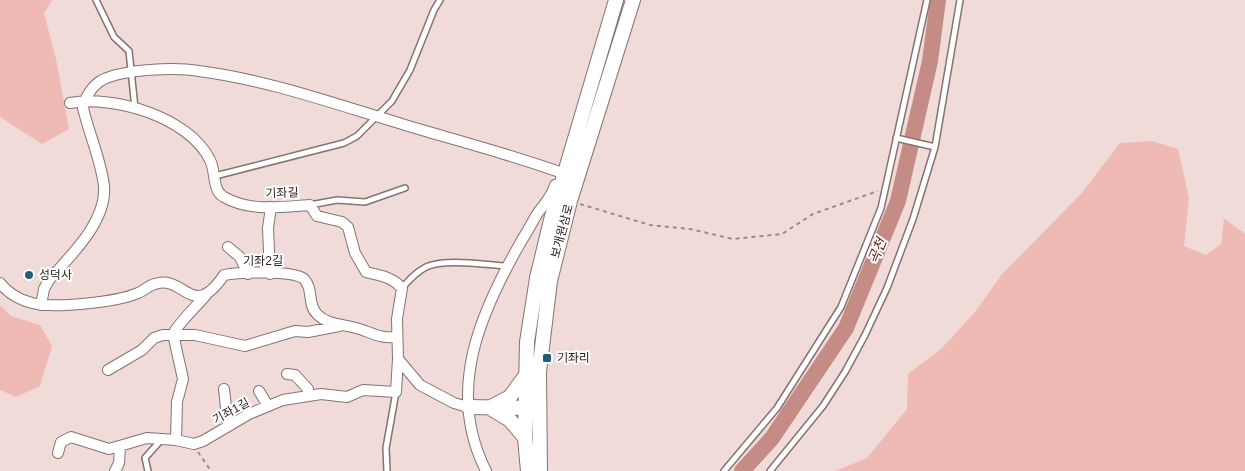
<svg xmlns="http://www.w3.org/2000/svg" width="1245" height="471" viewBox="0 0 1245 471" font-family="Helvetica,'Noto Sans KR',sans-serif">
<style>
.green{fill:#f0bab4}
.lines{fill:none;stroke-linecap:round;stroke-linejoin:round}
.river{stroke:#c58c86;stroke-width:16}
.lane-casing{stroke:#857371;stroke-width:8}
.street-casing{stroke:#857371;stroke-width:12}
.secondary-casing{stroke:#857371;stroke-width:16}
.path{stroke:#9b8b8a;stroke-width:2;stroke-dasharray:4 4;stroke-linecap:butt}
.lane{stroke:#fff;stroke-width:5}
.street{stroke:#fff;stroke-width:10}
.secondary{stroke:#fff;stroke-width:14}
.poi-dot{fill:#235e77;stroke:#fff;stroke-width:2}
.labels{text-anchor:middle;stroke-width:4;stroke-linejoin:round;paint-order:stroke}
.street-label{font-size:12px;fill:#2b2322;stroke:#fff}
.poi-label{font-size:12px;fill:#2b2322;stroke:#fff;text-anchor:start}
.water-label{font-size:14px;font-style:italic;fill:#581312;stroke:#fff}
</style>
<rect width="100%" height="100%" fill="#f0dbd9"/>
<path class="green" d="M 0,0 L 52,0 L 44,13 L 56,59 L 69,129 L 42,144 L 0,117 Z
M 1152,141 L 1178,149 L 1189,198 L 1184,246 L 1206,255 L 1221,244 L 1224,218 L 1245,234 L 1245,471 L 835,471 L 867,458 L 907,409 L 908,374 L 941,349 L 975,312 L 1002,274 L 1081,194 L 1120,143 Z
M 0,305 L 11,316 L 40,325 L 52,346 L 40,386 L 16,397 L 0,390 Z"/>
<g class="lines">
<path class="river" d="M 742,471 L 772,438 L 846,328 L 898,201 L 930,61 L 938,0"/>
<g class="lane-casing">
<path id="lane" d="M 96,0 L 114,37 L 129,51 L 135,108
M 896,138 L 935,147
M 215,176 L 344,143 L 357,136 L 392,101 L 410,70 L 434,10 L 440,0
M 310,205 L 337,200 L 365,202 L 405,188
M 402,288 C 409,280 416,272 426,267 C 445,258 486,265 507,266
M 148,471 L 145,458 L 161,440
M 387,471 L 386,448 L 396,392
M 724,471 L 777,408 L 841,307 L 881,208 L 927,0
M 770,471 L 823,406 L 845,372 L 865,335 L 887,288 L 913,219 L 935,147 L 960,0"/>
</g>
<g class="street-casing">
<path id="street" d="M 70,103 C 114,95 189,117 210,160 C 216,171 212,191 224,197 C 250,212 281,207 310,205 L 317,216 L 342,222 L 348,227 L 355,253 L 366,272 C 380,276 391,276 402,288 L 397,319 L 398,359 L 420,385 L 454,403 L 468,407
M 228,247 L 240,257 L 248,274
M 270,274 L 268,228 L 271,207
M 0,283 C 8,293 20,300 32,303 C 54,309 117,302 138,293 C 144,291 149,285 155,284 C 185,274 192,322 224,275 C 238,272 293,270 304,279 C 314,289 307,305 317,314 C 327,325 343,324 356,328 C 371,332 380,339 396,337
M 41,305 L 44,289 L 49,280 C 70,256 107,222 104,186 C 101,160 89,134 83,108 C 85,97 92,86 102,80 C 124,69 175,67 199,71 C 269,80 338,105 405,125 C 458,141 513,155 565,174
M 108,370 L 142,350 L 154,338 L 163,335 L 195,335 L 245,346 L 295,331 L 308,332 L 339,326
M 287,374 L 295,375 L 308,389 L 307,396
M 224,389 L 228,426
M 259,391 L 268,406
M 176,440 L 177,402 L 183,379 L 173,334 C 181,320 195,308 206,295
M 58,453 L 61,442 L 71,437 L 109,449 L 147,438 L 176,440 L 194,444 L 203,441 L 249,414 L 283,400 L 321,394 L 347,397 L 363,390 L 396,392 L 398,359
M 115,471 L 119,463 L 120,447
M 486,471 C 445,390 481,311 522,240 C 527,232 532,223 537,214 C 544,204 552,197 555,185"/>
</g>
<g class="secondary-casing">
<path id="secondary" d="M 468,407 L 533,408
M 491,407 L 510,397 L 526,375
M 490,408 L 510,420 L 525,438
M 528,471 L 525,438 L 527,342 L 537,278 L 551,220 L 616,0
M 540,471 L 539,372 L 550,281 L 570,201 L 633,0"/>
</g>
<path class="path" d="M 580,204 L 650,225 L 690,229 L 733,239 L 782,234 L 813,214 L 878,191
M 198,452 L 211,471"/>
<use href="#lane" class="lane"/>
<use href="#street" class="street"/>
<use href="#secondary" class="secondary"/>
</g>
<g class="poi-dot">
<circle cx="29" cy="275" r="5"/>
<rect x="542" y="353" width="10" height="10" rx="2.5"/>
</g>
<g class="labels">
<g class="street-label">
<text transform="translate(282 193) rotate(-2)" y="4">기좌길</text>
<text transform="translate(562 231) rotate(-75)" y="4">보개원삼로</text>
<text x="263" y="265">기좌2길</text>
<text transform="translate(231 411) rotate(-29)" y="4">기좌1길</text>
</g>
<g class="poi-label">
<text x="39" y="279">성덕사</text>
<text x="557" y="362">기좌리</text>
</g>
<g class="water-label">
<text transform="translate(877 251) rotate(-68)" y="5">곡천</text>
</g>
</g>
</svg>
